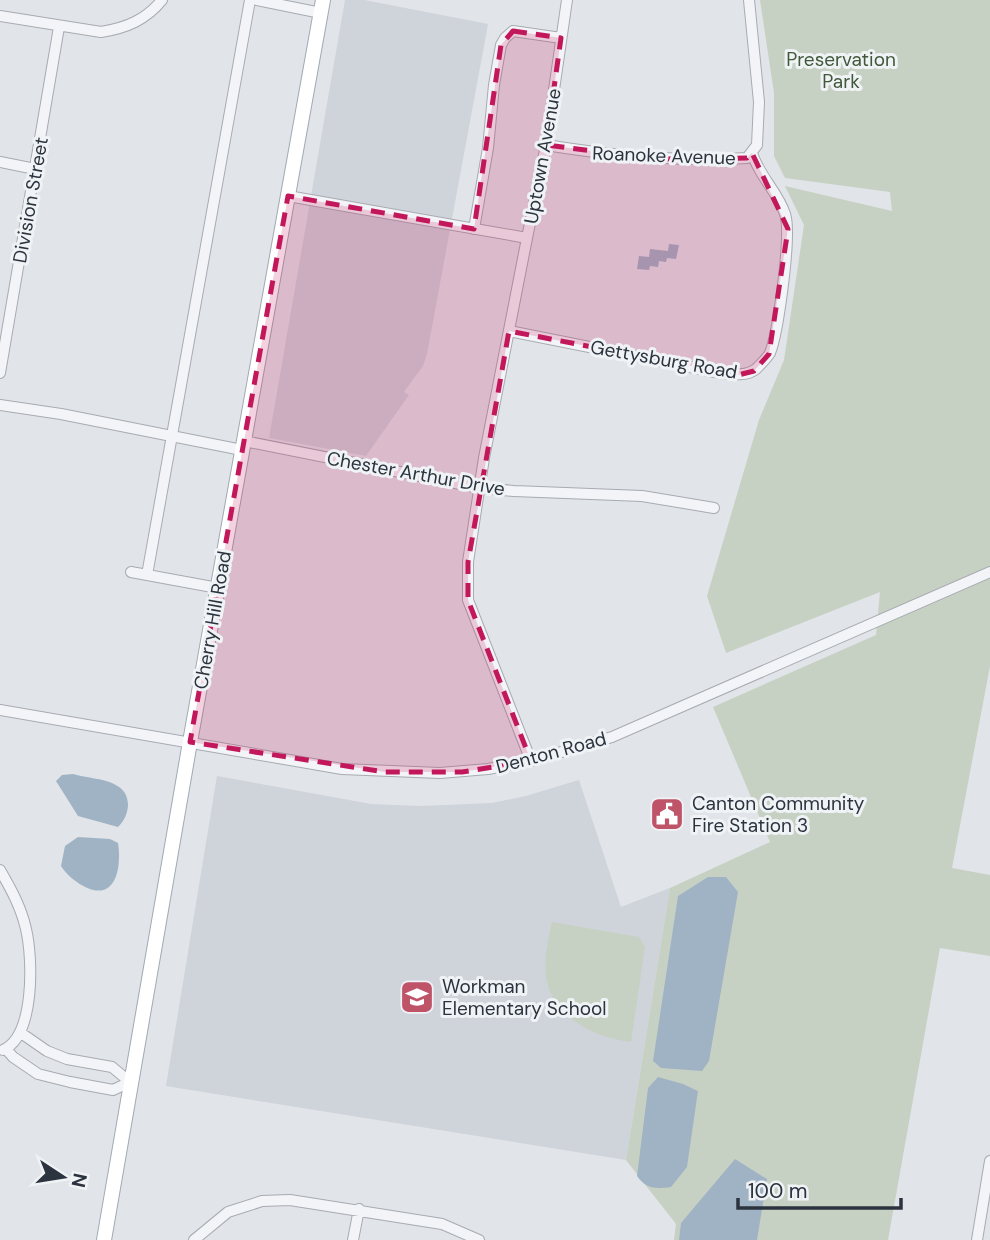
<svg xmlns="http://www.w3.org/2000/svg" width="990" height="1240" viewBox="0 0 990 1240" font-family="'DM Sans',sans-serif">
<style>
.built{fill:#cfd3da}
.green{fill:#c7d1c3}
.water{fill:#a0b3c4}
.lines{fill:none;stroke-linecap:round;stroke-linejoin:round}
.minor-casing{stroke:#a7abb2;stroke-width:12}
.major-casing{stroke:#a1a9b2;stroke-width:16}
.minor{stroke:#f3f4f7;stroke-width:10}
.major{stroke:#fff;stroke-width:14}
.marked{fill:#c2185b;fill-opacity:0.2;stroke:#c2185b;stroke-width:5;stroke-dasharray:14 9;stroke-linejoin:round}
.labels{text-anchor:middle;stroke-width:6;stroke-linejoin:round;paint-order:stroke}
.park-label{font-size:19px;fill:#41583a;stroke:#f0f3f6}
.street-label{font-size:19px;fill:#2b333e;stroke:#f0f3f6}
.poi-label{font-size:19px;fill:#2b333e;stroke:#f0f3f6;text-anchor:start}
</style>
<rect width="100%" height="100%" fill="#e1e4e8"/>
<path class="built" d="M 345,0 L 364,0 L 488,24 L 427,354 L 423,366 L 404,392 L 409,395 L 366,456 L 269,438 Z
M 217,776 L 371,804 L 420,806 L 492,803 L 526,796 L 579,780 L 621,907 L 670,888 L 626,1160 L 166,1086 Z"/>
<path class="green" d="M 760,0 L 990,0 L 990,666 L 952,868 L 990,875 L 990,956 L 940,948 L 888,1240 L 674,1240 L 676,1224 L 626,1160 L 670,888 L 770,842 L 713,707 L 876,635 L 880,592 L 726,653 L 707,596 L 759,420 L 784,360 L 804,225 L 785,186 L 892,211 L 890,192 L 785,178 L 774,156 L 774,93 Z
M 552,922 L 639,937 L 645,947 L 631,1042 C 595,1038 551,1017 546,976 C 544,958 548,939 552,922 Z"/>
<path class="water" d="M 669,244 L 679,245 L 676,259 L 667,258 L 666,262 L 659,261 L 658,267 L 650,266 L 649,270 L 637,269 L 639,256 L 649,257 L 650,249 L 668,251 Z
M 73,774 C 93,780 129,778 128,806 C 127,815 124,821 118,827 L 78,816 L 56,781 L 62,775 Z
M 78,837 L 110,839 L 118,843 C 120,855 120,878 109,887 C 95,899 68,878 61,866 L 65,846 Z
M 708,877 L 726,877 L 738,892 L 709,1061 L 702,1071 L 661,1068 L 653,1061 L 678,896 Z
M 658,1077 L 683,1084 L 698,1091 L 687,1167 L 671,1187 C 656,1189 646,1189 637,1176 L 648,1088 Z
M 735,1159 L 767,1179 L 757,1240 L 679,1240 L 681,1223 Z"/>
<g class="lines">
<g class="minor-casing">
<path id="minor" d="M 257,0 L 321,13
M 0,16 L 101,32 C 126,28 146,20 162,0
M 546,145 C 613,156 679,162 747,158 L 757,145 L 759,102 L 749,0
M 0,162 L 35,169
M 288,196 L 527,238 L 546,145 L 567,0
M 474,229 L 488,148 L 494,85 L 501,45 L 505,38 L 513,31 L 561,38
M 527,238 L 484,458 L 468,562 L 468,600 L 531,761
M 509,331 L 720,373 C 731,374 746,377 756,369 C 760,365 767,358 770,353 C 778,333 792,234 785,214 C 778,192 759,176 752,153
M 0,373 L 59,27
M 0,405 L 61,414 L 242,450
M 244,441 L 480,488 L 514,491 L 642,496 L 714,508
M 131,572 L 218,588
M 147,575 L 250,0
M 0,710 L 342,769 L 440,773 L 488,769 L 531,761 L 612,737 L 990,572
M 0,870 C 11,889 21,907 26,929 C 33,959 35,1036 3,1050
M 6,1049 L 13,1057 L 38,1074 L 70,1082 L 113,1090 L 130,1082 L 112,1067 L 67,1059 L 47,1051 L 21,1033
M 194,1240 L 228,1212 L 262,1201 L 290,1200 L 442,1224 L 479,1240
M 353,1240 L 359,1209
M 977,1240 L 990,1161"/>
</g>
<g class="major-casing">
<path id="major" d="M 104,1240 L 190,742 L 323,0"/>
</g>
<use href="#minor" class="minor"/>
<use href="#major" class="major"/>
</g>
<path class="marked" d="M 513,31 L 561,38 L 546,145 L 655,159 L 747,158 L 752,153 L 788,229 L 769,354 L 754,371 L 738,375 L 509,331 L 468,562 L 468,600 L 531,761 L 462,772 L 385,772 L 190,742 L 288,196 L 474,229 L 501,45 Z"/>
<defs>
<g id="civic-square" transform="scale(1.75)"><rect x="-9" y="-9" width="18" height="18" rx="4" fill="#bf5368" stroke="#f0f3f6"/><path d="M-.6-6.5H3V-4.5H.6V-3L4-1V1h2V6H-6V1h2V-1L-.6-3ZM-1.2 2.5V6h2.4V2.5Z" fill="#fff"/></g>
<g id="school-square" transform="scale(1.75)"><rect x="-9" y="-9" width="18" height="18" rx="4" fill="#bf5368" stroke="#f0f3f6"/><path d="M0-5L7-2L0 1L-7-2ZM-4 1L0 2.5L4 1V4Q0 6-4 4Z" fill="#fff"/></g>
</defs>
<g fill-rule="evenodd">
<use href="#civic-square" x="667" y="814"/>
<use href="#school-square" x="417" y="997"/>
</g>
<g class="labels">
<g class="park-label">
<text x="841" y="66">Preservation<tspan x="841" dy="22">Park</tspan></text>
</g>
<g class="street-label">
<text transform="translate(664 155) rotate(2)" y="7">Roanoke Avenue</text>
<text transform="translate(542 156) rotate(-80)" y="7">Uptown Avenue</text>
<text transform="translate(30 200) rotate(-80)" y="7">Division Street</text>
<text transform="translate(664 359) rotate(10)" y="7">Gettysburg Road</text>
<text transform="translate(416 473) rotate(10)" y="7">Chester Arthur Drive</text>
<text transform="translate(212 620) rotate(-80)" y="7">Cherry Hill Road</text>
<text transform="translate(551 752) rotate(-15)" y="7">Denton Road</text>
</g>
<g class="poi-label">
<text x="692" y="810">Canton Community<tspan x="692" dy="22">Fire Station 3</tspan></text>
<text x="442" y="993">Workman<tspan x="442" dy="22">Elementary School</tspan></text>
</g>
</g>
<g transform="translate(63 1177) rotate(102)" stroke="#f0f3f6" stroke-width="5" paint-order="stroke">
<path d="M0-5L12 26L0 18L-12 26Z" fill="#2b333e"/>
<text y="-10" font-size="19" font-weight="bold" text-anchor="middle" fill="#2b333e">N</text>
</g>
<path d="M738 1198v10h163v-10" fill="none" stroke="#2b333e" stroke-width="3.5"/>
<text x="748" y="1198" font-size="21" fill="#2b333e" stroke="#f0f3f6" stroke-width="5" paint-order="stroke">100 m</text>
</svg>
